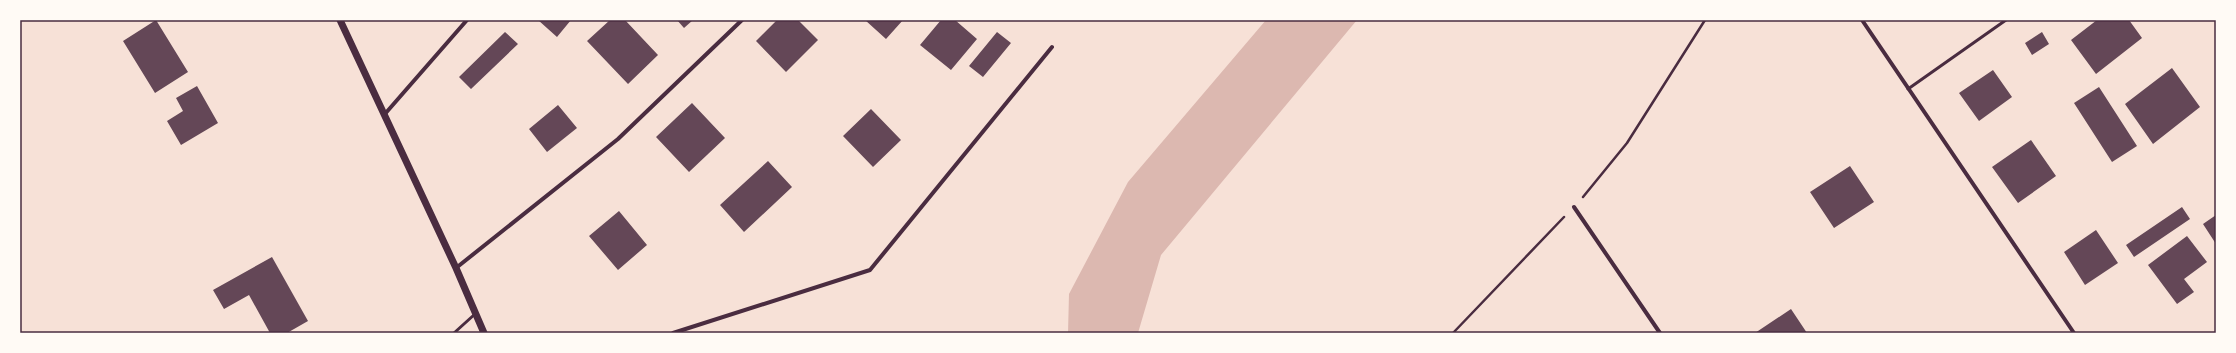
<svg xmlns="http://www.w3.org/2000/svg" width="2236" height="353" viewBox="0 0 2236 353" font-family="'Open Sans',sans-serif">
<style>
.water{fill:#dcb8b0}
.building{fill:#644757}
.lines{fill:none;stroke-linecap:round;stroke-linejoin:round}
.path{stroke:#4a2c40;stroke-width:2.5}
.service{stroke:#4a2c40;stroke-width:3}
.minor{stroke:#4a2c40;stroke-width:4}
.tertiary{stroke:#4a2c40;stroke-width:7}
.neatline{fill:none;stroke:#4a2c40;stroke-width:1.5}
</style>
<rect width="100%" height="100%" fill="#f7e1d7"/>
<path class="water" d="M 1266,20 L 1357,20 L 1161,255 L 1138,333 L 1068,333 L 1069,294 L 1128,182 Z"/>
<path class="building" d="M 156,20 L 188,72 L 155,93 L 123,41 Z
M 538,20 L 571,20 L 557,37 Z
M 610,20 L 625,20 L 658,55 L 628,84 L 587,41 Z
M 677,20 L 693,20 L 684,28 Z
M 777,20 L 798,20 L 818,40 L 786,72 L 756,41 Z
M 865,20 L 903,20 L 886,39 Z
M 941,20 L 955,20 L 977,39 L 951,70 L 920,45 Z
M 2097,20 L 2129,20 L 2142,38 L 2096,74 L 2071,40 Z
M 505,32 L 518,44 L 471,89 L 459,77 Z
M 997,32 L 1011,43 L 983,77 L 969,66 Z
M 2042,32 L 2049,44 L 2032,55 L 2025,43 Z
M 2172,68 L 2200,107 L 2153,144 L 2125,104 Z
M 1993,70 L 2012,97 L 1979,121 L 1959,93 Z
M 197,86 L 218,123 L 181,145 L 167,121 L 183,111 L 176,98 Z
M 2099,87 L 2137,146 L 2112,162 L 2074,103 Z
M 692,103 L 725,138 L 689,172 L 656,137 Z
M 558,105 L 577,128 L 547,152 L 529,129 Z
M 871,109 L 901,140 L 873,167 L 843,136 Z
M 2031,140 L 2056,176 L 2018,203 L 1992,167 Z
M 768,161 L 792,187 L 744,232 L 720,205 Z
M 1850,166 L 1874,202 L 1834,228 L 1810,192 Z
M 2182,207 L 2190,219 L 2134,257 L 2126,245 Z
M 619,211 L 647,245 L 618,270 L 589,236 Z
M 2216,215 L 2216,244 L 2203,224 Z
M 2096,230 L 2118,263 L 2085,285 L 2064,252 Z
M 2187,236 L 2207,262 L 2184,279 L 2194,292 L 2177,304 L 2148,265 Z
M 272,257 L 308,321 L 287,333 L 270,333 L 249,295 L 224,309 L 213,290 Z
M 1791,309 L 1807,333 L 1755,333 Z"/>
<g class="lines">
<path class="path" d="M 1583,197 L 1627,143 L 1705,20
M 1453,333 L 1564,217"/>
<path class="service" d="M 1908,89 L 2006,20
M 454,333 L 475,314"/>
<path class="minor" d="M 1862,20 L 2074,333
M 384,115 L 467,20
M 1574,207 L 1660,333
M 456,268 L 618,139 L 742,20
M 673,333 L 870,270 L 1052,47"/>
<path class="tertiary" d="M 340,20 L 456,268 L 484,333"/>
</g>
<rect width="2236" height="353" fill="none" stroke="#fffaf5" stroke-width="42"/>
<rect x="21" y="21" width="2194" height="311" class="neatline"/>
</svg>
